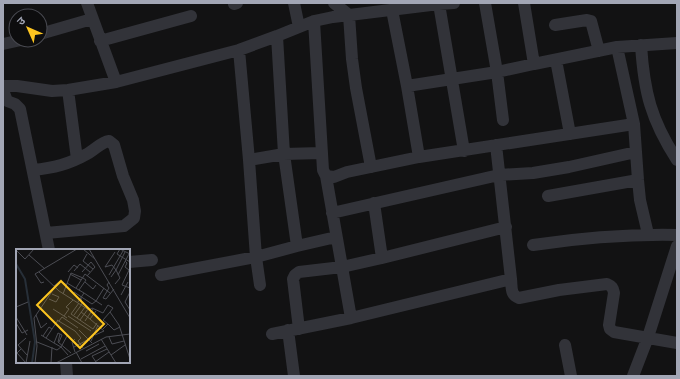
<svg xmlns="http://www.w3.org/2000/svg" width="680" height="379" viewBox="0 0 680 379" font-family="Cabin,'Noto Sans Devanagari',sans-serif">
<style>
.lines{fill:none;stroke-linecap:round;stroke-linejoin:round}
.minor{stroke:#323339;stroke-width:12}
.inset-river{fill:none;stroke:#272f38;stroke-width:2}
.inset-road{fill:none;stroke:#4c4d54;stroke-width:1}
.view{fill:#fdc520;fill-opacity:0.15;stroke:#fdc520;stroke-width:2}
.inset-edge{fill:none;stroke:#a2a6b5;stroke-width:2}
</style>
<rect width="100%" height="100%" fill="#121213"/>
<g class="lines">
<path class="minor" d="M 87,3 L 116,82
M 294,3 L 299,27
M 334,3 L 349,15 L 352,59 L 356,88 L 371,167
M 485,3 L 497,72 L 503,120
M 234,4 L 237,3
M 439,4 L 464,151
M 392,10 L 407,86 L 419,157
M 314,21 L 323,170 L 326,176 L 334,177 L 347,172 L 419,157 L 634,124 L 617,47
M 555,25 L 587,20 L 591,21 L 599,51
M 40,34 L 92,19
M 277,36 L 284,154 L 321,153
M 100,41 L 191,16
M 3,44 L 21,40
M 641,45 C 644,92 651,120 677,160
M 239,50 L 249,160 L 284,154 L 297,246 L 336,237
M 556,60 L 570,134
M 534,64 L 617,47 L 677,43
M 3,86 L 17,86 L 52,91 L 68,90 L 116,82 L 239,50 L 277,36 L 314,21 L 333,17 L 439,4 L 454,3
M 407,86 L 497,72 L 534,64 L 524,3
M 3,90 L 7,101 L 15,104 L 20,109 L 49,250
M 68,90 L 77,159
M 634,124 L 638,180 L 640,200 L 648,234
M 496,145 L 511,279
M 249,160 L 256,257 L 260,285
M 33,170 C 54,168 69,164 87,154 C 95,150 101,142 109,141 L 114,145 L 123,176 L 133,200 L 135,211 L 134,218 L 124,226 L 46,233
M 326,176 L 351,318
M 548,196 L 638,180
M 374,203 L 382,258
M 332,213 L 499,175 L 533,173 L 569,167 L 636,152
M 533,245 C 581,238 628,234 677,235
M 129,262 L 152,260
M 161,275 L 256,257 L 297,246
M 299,329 L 293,279 L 295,275 L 299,272 L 342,267 L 382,258 L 506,227
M 288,330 L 294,376
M 272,334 L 351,318 L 511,279 C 512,287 510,295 519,298 L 559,290 L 607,284 C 612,286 613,288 614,293 L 609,325 L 610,329 L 614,332 L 677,343
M 565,345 L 571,376
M 66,362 L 67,376
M 633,376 L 648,337 L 677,246"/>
</g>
<g transform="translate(16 249)">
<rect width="114" height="114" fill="#121213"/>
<path class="inset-river" d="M 0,15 L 9,30 L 19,93 L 16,114"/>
<path class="inset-road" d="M 67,0 L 79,10M 73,0 L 114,69M 0,1 L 9,10 L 18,0M 99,3 L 89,18 L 96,16 L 100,21 L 109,3M 71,5 L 67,12 L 77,20M 114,5 L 104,0 L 101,5 L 114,13M 13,6 L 29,20M 109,12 L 111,14 L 109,18 L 113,21M 114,19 L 106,36 L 114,39M 58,22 L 64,15 L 74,23M 23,23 L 43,42 L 73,61 L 76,59 L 87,64 L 92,56 L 97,59 L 94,63 L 103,76 L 114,110M 52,23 L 58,16 L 62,19M 66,23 L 75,13 L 79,18 L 71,27M 54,25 L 65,31M 93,26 L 107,2M 102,26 L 114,3M 95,28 L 100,21 L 104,29 L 99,35M 28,33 L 25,34 L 19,25 L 61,0M 69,33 L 77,40 L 80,36M 93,33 L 91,36 L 93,39 L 87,49 L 90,50 L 98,40M 51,34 L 68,44 L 62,53M 38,37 L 44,32 L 51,36M 60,39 L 69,25 L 94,44M 63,41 L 70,31 L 67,29M 58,43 L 76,55 L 80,52M 114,43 L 109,53 L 114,61M 68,44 L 86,56M 47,45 L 55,24 L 67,29M 105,46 L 112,33M 33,50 L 40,53 L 43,48 L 36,45M 80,52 L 88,39M 63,54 L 55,65 L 77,80 L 81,74M 0,58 L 12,53M 37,60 L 48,67M 65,63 L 74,70 L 80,62M 20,66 L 25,79 L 31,74M 58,66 L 66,55 L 65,49M 52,67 L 75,82M 0,68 L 11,86M 51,69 L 48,67 L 53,60 L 50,58 L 57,51M 61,69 L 69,58M 74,70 L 88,82 L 79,86M 41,71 L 59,82 L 65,89 L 62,92 L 67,99M 64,71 L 72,60M 43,72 L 46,68 L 62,79M 69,72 L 77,60M 0,74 L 6,84 L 12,81M 92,75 L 87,71 L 94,63M 87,80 L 92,75 L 98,81 L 104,78M 63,81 L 76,94M 44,85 L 42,93 L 55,104M 25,86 L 38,94M 27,87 L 33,78 L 36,80M 51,87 L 45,98 L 52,106M 93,88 L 96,95 L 108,92M 10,89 L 2,96 L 11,106M 30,89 L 42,71M 59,90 L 56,93 L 59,103M 85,90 L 100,114M 75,92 L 82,76M 21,93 L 41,101 L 45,98 L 38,94 L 42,84 L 46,86 L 43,93M 58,98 L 73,90M 5,100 L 1,104 L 10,114M 70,102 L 83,95M 60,103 L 66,114M 95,106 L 109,96M 65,110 L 89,97M 79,113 L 93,103M 80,113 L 76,107 L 91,100M 10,114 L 14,92M 19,114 L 21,97 L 18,69 L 39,38M 35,114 L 36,98M 40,114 L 90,88 L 114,85"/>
<path class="view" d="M 45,32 L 88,75 L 64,99 L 21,56 Z"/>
<rect width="114" height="114" class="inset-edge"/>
</g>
<rect width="680" height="379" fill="none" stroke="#a2a6b5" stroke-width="8"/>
<g transform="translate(28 28) rotate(315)"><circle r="19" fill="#0d0d0e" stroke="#494a51"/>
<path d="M0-3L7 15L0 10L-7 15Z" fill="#fdc520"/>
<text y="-6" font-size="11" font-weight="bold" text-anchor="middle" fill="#a2a6b5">उ</text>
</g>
</svg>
